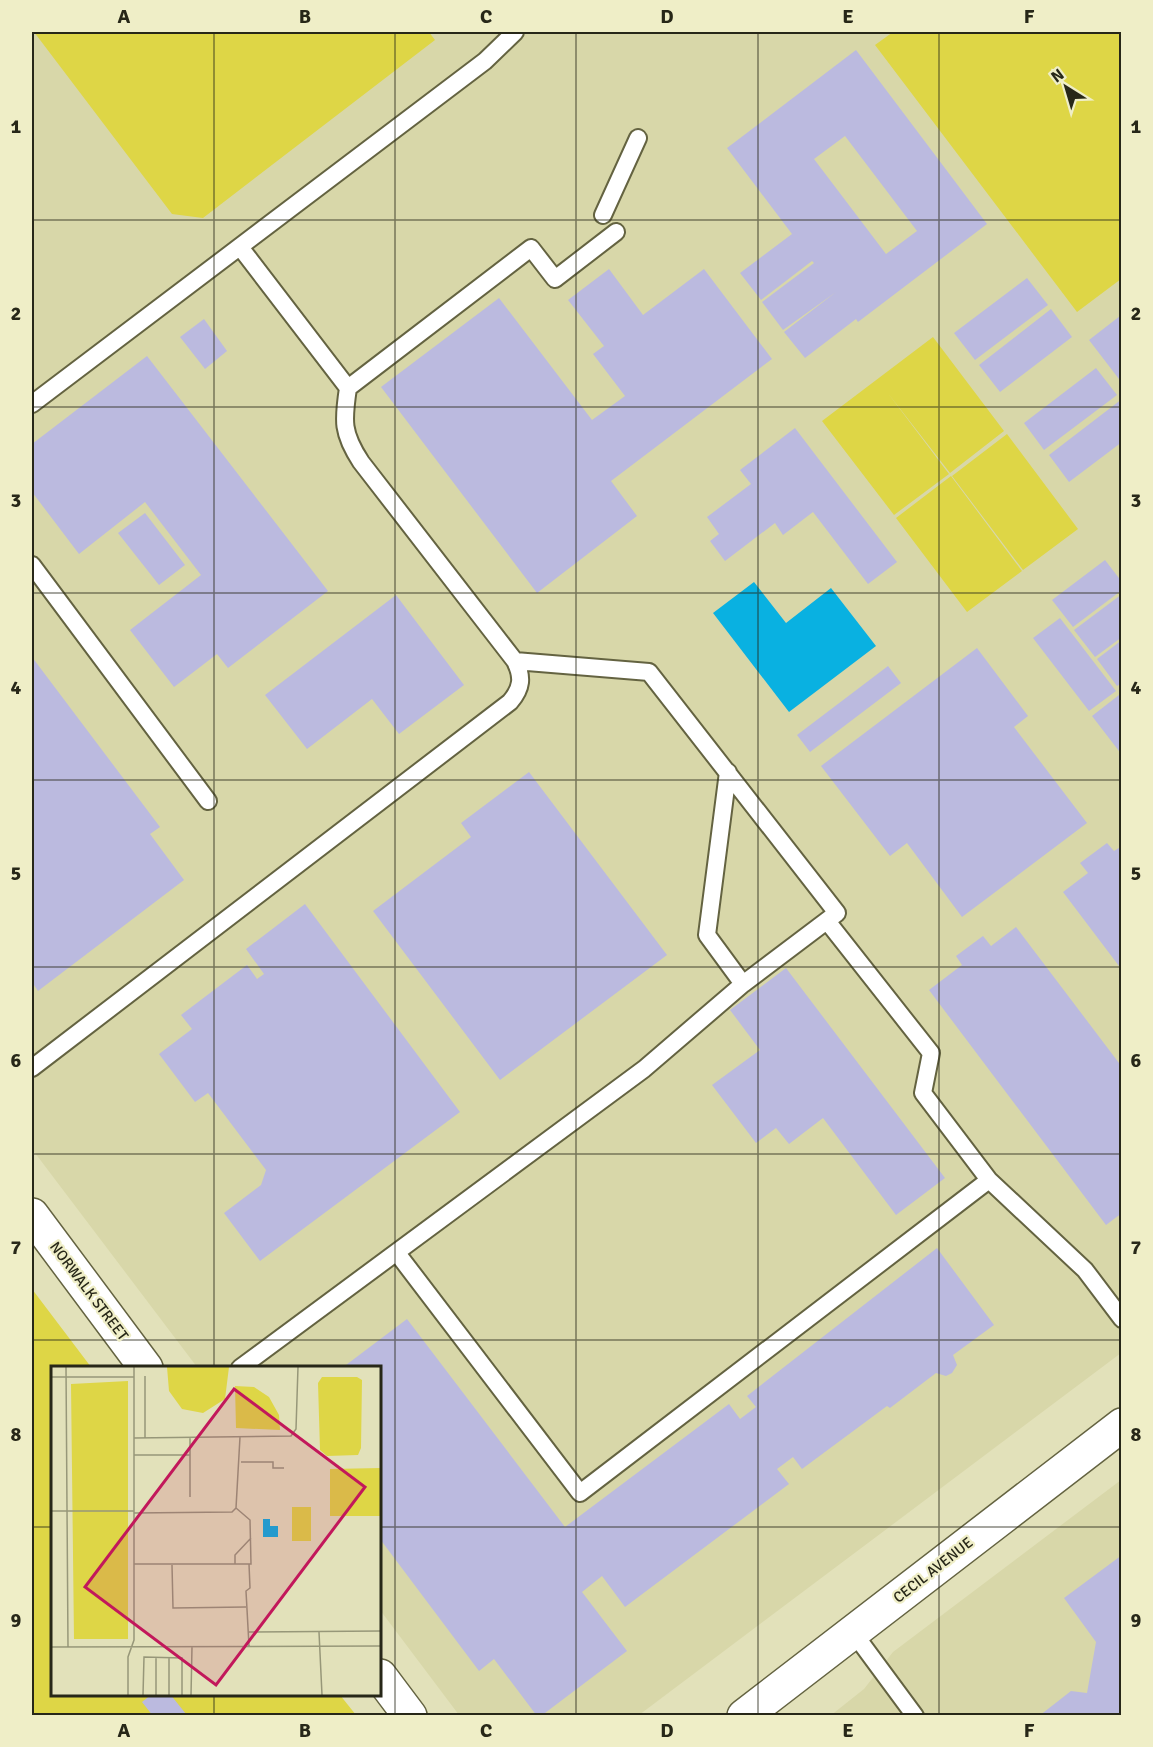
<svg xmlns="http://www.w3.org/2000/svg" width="1153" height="1747" viewBox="0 0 1153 1747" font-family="Signika,sans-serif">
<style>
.built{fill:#d8d7a9}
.green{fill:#ded646}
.water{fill:#09b1e1}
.building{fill:#bbbadf;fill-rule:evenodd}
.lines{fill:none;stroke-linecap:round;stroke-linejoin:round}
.lane-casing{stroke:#646341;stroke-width:20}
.street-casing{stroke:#646341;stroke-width:36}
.secondary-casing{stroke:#646341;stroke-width:36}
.lane{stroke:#fff;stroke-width:16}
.street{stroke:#fff;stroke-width:33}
.secondary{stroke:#fff;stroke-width:33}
.grid{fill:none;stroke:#272718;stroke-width:1.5;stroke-opacity:0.55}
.labels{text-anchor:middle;stroke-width:4.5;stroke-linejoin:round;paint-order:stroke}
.street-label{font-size:15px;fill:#272718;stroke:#efeec7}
.inset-road{fill:none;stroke:#979779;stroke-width:1.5}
.view{fill:#c2185b;fill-opacity:0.15;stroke:#c2185b;stroke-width:3}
.inset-edge{fill:none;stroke:#272718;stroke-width:3}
.neatline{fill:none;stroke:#272718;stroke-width:2}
.grid-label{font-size:20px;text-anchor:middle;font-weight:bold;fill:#272718}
</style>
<rect width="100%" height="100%" fill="#e2e1ba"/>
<path class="built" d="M 32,32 L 1121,32 L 1121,1353 L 639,1715 L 459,1715 L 380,1610 L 380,1368 L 197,1367 L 32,1149 Z
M 1121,1480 L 1121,1715 L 830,1716 L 864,1689 L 893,1652 Z"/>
<path class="green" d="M 34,32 L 429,32 L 435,40 L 203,218 L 172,214 Z
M 893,32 L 1121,32 L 1121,279 L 1077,312 L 875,45 Z
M 933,337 L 1004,431 L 950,473 L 887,392 L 949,474 L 894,515 L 822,421 Z
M 1007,434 L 1078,529 L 1023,570 L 952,476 Z
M 951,476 L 1022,571 L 967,612 L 896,518 Z
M 32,1289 L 91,1367 L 52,1368 L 52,1694 L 340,1695 L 356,1715 L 32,1715 Z"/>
<path class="water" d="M 754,582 L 786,623 L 831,588 L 876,646 L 789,712 L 713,613 Z"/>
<path class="building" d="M 856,50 L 987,224 L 858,322 L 856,319 L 805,358 L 784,332 L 836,292 L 783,330 L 762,302 L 814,263 L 812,261 L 761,300 L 740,273 L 792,234 L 727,148 ZM 845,136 L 917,231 L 886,254 L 814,159 Z
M 609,269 L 643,315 L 704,269 L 772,359 L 611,481 L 637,516 L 537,593 L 381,387 L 499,298 L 592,420 L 625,396 L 593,354 L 604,346 L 568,300 Z
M 1027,278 L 1048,305 L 975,360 L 954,333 Z
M 1051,309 L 1072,337 L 1000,392 L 979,365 Z
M 1120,316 L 1122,318 L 1122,383 L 1089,340 Z
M 204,319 L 227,351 L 205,369 L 180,337 Z
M 147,356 L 328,591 L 228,668 L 217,654 L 174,687 L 130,630 L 201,575 L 145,502 L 79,554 L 32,492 L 32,444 Z
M 1096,368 L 1117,395 L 1044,450 L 1024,423 Z
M 1122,399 L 1122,442 L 1069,482 L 1049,455 Z
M 795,428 L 897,562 L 868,584 L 813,512 L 783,535 L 775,523 L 725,561 L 710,541 L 719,534 L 707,517 L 751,484 L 740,470 Z
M 145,513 L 185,565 L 159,585 L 118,533 Z
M 1105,560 L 1122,582 L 1122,590 L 1073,627 L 1052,600 Z
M 1122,594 L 1122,637 L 1095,657 L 1074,630 Z
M 396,595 L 464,685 L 399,734 L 372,699 L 307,749 L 265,695 Z
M 1060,618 L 1116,691 L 1089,711 L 1033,638 Z
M 1122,640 L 1122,683 L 1117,686 L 1097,659 Z
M 977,648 L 1028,716 L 1014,727 L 1087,823 L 962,917 L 907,843 L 890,856 L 821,766 Z
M 32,657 L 160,827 L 150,834 L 184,880 L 38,991 L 32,982 Z
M 888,666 L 901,683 L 810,752 L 797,735 Z
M 1119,695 L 1122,698 L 1122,755 L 1092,716 Z
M 529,772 L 667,955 L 500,1080 L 373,911 L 471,837 L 461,823 Z
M 1107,843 L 1114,851 L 1122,846 L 1122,970 L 1063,892 L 1088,873 L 1080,863 Z
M 305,904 L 460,1112 L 260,1261 L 224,1213 L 261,1185 L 266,1170 L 208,1093 L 195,1102 L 159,1054 L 192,1029 L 181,1015 L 247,965 L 257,979 L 264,974 L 246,949 Z
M 1016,927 L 1122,1067 L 1122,1213 L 1106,1225 L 929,990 L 962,965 L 956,956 L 983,936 L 991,946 Z
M 786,968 L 945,1178 L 896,1215 L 823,1118 L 789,1144 L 776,1128 L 756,1143 L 712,1085 L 760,1050 L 730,1010 Z
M 937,1248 L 994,1325 L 953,1355 L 957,1365 L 952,1373 L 946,1376 L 936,1373 L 890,1408 L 887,1406 L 802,1469 L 793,1457 L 777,1469 L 789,1484 L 625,1607 L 602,1576 L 582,1592 L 627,1651 L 541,1716 L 537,1716 L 494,1659 L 479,1671 L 380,1539 L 380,1368 L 342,1368 L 407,1319 L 565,1527 L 729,1404 L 740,1419 L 756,1407 L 747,1396 Z
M 1122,1555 L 1122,1716 L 1039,1716 L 1071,1691 L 1087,1693 L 1096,1642 L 1064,1598 Z
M 152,1694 L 170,1694 L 186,1714 L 153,1716 L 142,1702 Z"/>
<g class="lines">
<g class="lane-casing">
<path id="lane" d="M 603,215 L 638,138
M 240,247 L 348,388 C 343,421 342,433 361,462 L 515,661 L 649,672 L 837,913 L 743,984 L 644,1069 L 240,1368
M 348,388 L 531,248 L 555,279 L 616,232
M 32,404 L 485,61 L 515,32
M 32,565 L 208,801
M 728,772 L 707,935 L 743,984
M 827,921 L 931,1053 L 923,1093 L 989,1180 L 1085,1270 L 1122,1319
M 32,1068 L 510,702 C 522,688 523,677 515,661
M 397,1253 L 580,1493 L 989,1180
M 853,1632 L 915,1716"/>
</g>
<g class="street-casing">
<path id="street" d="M 32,1215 L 146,1368
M 380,1676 L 410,1716"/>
</g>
<g class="secondary-casing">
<path id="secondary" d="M 744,1716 L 1122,1425"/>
</g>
<use href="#lane" class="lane"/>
<use href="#street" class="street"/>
<use href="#secondary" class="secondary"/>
</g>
<path class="grid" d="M 214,32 L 214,1368M 395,32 L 395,1716M 576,32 L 576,1716M 758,32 L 758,1716M 939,32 L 939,1716M 32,220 L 1122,220M 32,407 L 1122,407M 32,593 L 1122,593M 32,780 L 1122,780M 32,967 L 1122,967M 32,1154 L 1122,1154M 32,1340 L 1122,1340M 32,1527 L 52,1527M 380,1527 L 1122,1527M 214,1694 L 214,1716"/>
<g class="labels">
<g class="street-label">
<text transform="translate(89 1291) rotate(53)" y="5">NORWALK STREET</text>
<text transform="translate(933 1570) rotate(-38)" y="5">CECIL AVENUE</text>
</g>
</g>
<g transform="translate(51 1366)">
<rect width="330" height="330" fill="#e2e1ba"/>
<path d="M 116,1 L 178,1 L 174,33 L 152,47 L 131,43 L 118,25 ZM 271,11 L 306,11 L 311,14 L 310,82 L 307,89 L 276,90 L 269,84 L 267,17 ZM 77,15 L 77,273 L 23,273 L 20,18 ZM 184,20 L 203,21 L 218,31 L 228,49 L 229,64 L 185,62 ZM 330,102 L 330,150 L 279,150 L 279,103 ZM 241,141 L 260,141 L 260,175 L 241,175 Z" fill="#ded646"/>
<path d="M 212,153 L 219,153 L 219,160 L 227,160 L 227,171 L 212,171 Z" fill="#09b1e1"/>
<path class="inset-road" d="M 15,1 L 17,281M 94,10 L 94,72M 0,11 L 83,11M 83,72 L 240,70 L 245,63 L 247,1M 83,89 L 139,89 L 139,71M 190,96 L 222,96 L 222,102 L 233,102M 139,131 L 139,89M 0,145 L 83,145M 83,147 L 181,146 L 185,142M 83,198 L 200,198 L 199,154 L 185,142 L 189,71M 184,198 L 184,189 L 200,172M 121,199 L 122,242 L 195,241M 198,266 L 330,265M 268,266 L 271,329M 198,280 L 195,225 L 199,222 L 198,198M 0,281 L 330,280M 105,292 L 105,329M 77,329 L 77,291 L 83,274 L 83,1M 92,329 L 93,291 L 131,292 L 131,329M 118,329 L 118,292M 140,329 L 141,281"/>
<path class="view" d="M 183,23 L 314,121 L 165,319 L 34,221 Z"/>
<rect width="330" height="330" class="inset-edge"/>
</g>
<rect width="1153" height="1747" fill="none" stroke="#efeec7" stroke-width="66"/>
<g transform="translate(1066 87) rotate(323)" stroke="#efeec7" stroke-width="4.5" paint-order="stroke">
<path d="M0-4.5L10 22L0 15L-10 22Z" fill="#272718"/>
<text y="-9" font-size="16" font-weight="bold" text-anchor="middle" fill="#272718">N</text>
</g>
<rect x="33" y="33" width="1087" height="1681" class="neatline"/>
<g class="grid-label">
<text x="124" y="23">A</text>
<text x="305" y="23">B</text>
<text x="486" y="23">C</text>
<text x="667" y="23">D</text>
<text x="848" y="23">E</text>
<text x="1029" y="23">F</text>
<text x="16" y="133">1</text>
<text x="1136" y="133">1</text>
<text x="16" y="320">2</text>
<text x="1136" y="320">2</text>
<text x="16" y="507">3</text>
<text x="1136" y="507">3</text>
<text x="16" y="694">4</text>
<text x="1136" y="694">4</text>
<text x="16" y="880">5</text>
<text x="1136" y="880">5</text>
<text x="16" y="1067">6</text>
<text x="1136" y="1067">6</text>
<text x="16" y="1254">7</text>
<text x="1136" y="1254">7</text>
<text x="16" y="1441">8</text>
<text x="1136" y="1441">8</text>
<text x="16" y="1627">9</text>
<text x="1136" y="1627">9</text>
<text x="124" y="1737">A</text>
<text x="305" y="1737">B</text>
<text x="486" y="1737">C</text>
<text x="667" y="1737">D</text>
<text x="848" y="1737">E</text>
<text x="1029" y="1737">F</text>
</g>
</svg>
